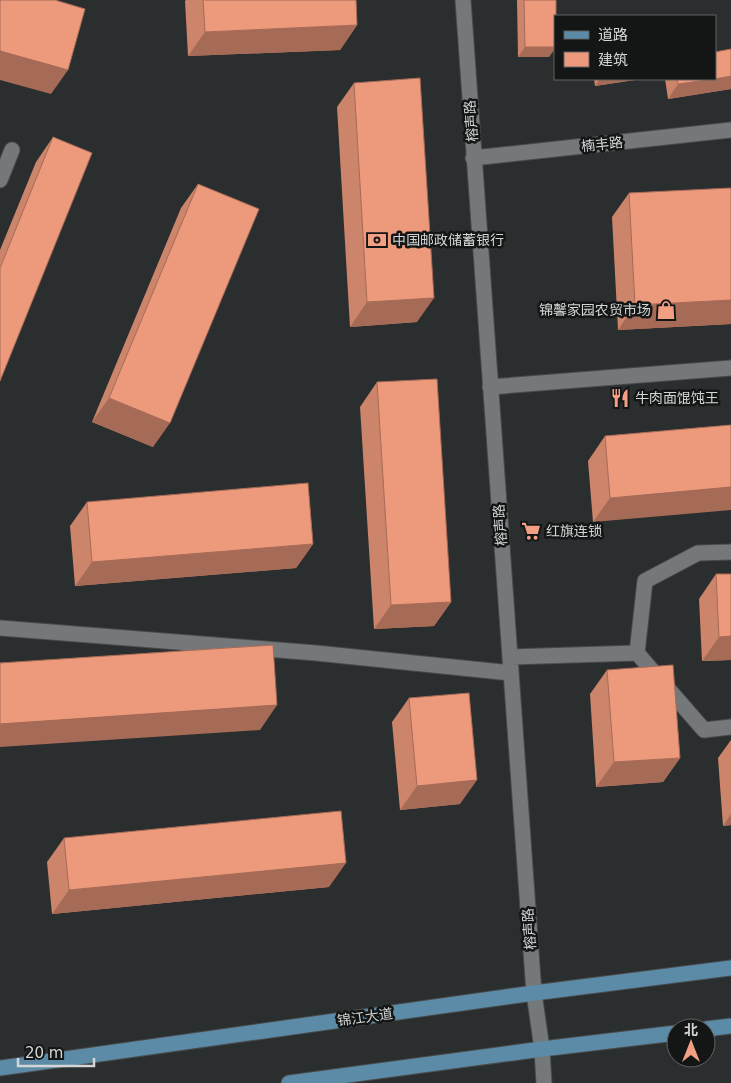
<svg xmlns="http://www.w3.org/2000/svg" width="731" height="1083" viewBox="0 0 731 1083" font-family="'DejaVu Sans','Noto Sans SC',sans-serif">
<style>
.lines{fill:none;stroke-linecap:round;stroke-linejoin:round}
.minor-casing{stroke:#494b4c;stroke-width:17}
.major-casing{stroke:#494b4c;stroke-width:17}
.minor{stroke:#75787a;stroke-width:15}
.major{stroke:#5b8ba6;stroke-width:15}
.wall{fill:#cc846b}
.shaded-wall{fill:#a66b57}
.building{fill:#ed997c;stroke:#a66b57}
.labels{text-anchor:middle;stroke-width:5;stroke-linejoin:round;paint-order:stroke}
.street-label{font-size:14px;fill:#d3d5d6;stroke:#141616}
.poi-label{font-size:14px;fill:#d3d5d6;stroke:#141616;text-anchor:start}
</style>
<rect width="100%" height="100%" fill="#2b2e2f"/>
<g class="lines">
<g class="minor-casing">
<path id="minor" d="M 463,0 L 534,993 L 542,1049 L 544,1083
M 473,158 L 731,130
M 0,180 L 12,150
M 490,387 L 731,368
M 0,628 L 316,653 L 511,673
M 637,653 L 704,730 L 731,727
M 510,657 L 637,653 L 645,581 L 698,553 L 731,552"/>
</g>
<g class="major-casing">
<path id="major" d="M 706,1029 L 731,1026
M 0,1068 L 534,993 L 731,968
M 289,1083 L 542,1049 L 676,1033"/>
</g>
<use href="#minor" class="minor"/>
<use href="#major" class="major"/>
</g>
<path class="wall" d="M 186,0 L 356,0 L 357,25 L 340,50 L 188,56 L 185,1 Z
M 517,0 L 556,0 L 549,57 L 518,57 Z
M 731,49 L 731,89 L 668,99 L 665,79 L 715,79 Z
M 594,79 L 641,79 L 595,86 Z
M 354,83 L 417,322 L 350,327 L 337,107 Z
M 53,137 L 0,381 L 0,250 L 36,162 Z
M 198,184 L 153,447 L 92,422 L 181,208 Z
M 731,188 L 731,324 L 618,330 L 612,217 L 629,193 Z
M 377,382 L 451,602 L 434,626 L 374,629 L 360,407 Z
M 731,425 L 593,522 L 588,461 L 605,436 Z
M 87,502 L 313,544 L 296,568 L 75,586 L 70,526 Z
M 716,574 L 731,660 L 702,661 L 699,599 Z
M 607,670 L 680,758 L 663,782 L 596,787 L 590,694 Z
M 409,698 L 460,804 L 400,810 L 392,722 Z
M 731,740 L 731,825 L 723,826 L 718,758 Z
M 64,838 L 329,887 L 52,914 L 47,862 Z"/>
<path class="shaded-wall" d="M 357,25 L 340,50 L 188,56 L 205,32 Z
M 525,47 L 555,47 L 555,49 L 549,57 L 518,57 Z
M 0,51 L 68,70 L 51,94 L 0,80 Z
M 731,76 L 731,89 L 668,99 L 678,84 Z
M 600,79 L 641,79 L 595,86 Z
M 434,298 L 417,322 L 350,327 L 367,302 Z
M 731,300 L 731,324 L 618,330 L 635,305 Z
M 109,398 L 170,423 L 153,447 L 92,422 Z
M 731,487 L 731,510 L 593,522 L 610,498 Z
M 313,544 L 296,568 L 75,586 L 92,562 Z
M 451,602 L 434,626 L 374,629 L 391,605 Z
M 731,636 L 731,660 L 702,661 L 719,637 Z
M 277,705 L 260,730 L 0,747 L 0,724 Z
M 680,758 L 663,782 L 596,787 L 614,762 Z
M 477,780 L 460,804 L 400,810 L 417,786 Z
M 731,814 L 731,825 L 723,826 Z
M 346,863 L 329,887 L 52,914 L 69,890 Z"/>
<path class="building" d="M 0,0 L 55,0 L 85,9 L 68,70 L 0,51 Z
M 203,0 L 356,0 L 357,25 L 205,32 Z
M 524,0 L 556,0 L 556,16 L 555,16 L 555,47 L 525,47 Z
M 731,49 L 731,76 L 715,79 L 715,52 Z
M 420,78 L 434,298 L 367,302 L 354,83 Z
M 677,79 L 714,79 L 678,84 Z
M 53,137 L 92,153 L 0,381 L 0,268 Z
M 198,184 L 259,209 L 170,423 L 109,398 Z
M 731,188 L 731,300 L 635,305 L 629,193 Z
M 437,379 L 451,602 L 391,605 L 377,382 Z
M 731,425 L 731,487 L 610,498 L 605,436 Z
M 308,483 L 313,544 L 92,562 L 87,502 Z
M 716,574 L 731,574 L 731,636 L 719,637 Z
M 273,645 L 277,705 L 0,724 L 0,663 Z
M 673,665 L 680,758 L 614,762 L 607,670 Z
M 469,693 L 477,780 L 417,786 L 409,698 Z
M 341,811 L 346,863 L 69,890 L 64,838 Z"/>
<defs>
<g id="bank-bare" transform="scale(1.5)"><path d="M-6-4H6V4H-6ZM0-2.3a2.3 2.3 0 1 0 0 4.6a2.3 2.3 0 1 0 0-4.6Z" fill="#f39f83" stroke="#141616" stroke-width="2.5" paint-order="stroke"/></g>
<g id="shop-bare" transform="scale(1.5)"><path d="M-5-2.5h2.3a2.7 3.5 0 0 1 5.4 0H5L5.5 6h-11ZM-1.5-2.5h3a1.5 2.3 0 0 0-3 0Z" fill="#f39f83" stroke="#141616" stroke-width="2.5" paint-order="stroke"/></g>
<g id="restaurant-bare" transform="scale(1.5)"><path d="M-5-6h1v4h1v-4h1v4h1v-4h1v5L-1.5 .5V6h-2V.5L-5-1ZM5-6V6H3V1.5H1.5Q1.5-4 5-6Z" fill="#f39f83" stroke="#141616" stroke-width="2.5" paint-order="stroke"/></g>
<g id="supermarket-bare" transform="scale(1.5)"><path d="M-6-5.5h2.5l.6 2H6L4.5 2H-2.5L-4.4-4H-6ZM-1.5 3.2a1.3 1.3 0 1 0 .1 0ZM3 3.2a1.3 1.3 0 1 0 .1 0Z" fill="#f39f83" stroke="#141616" stroke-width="2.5" paint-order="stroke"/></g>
</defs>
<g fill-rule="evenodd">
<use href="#bank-bare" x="377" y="240"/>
<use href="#shop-bare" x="666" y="310"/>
<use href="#restaurant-bare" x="620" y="398"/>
<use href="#supermarket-bare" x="531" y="531"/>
</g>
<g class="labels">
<g class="street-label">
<text transform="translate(471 121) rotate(-94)" y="5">榕声路</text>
<text transform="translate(602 144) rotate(-6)" y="5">楠丰路</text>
<text transform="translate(500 525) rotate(-94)" y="5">榕声路</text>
<text transform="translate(529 929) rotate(-94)" y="5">榕声路</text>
<text transform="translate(365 1017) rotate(-8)" y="5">锦江大道</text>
</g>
<g class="poi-label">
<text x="392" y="245">中国邮政储蓄银行</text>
<text x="651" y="315" text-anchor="end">锦馨家园农贸市场</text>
<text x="635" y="403">牛肉面馄饨王</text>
<text x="546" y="536">红旗连锁</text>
</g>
</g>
<rect x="554" y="15" width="162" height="65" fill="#141616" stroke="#606263"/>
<rect x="564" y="31" width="25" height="8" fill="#5b8ba6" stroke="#606263"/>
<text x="598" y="40" font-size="15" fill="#d3d5d6">道路</text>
<rect x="564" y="52" width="25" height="15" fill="#ed997c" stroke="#606263"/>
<text x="598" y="65" font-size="15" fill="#d3d5d6">建筑</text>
<g transform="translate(691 1043)"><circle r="24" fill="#141616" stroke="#606263"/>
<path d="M0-4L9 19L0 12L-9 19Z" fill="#f39f83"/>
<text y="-8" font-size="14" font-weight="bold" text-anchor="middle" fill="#d3d5d6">北</text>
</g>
<path d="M18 1058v8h76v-8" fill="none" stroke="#d3d5d6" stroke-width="2.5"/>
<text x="25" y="1058" font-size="15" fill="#d3d5d6" stroke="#141616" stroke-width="4" paint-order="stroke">20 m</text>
</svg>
